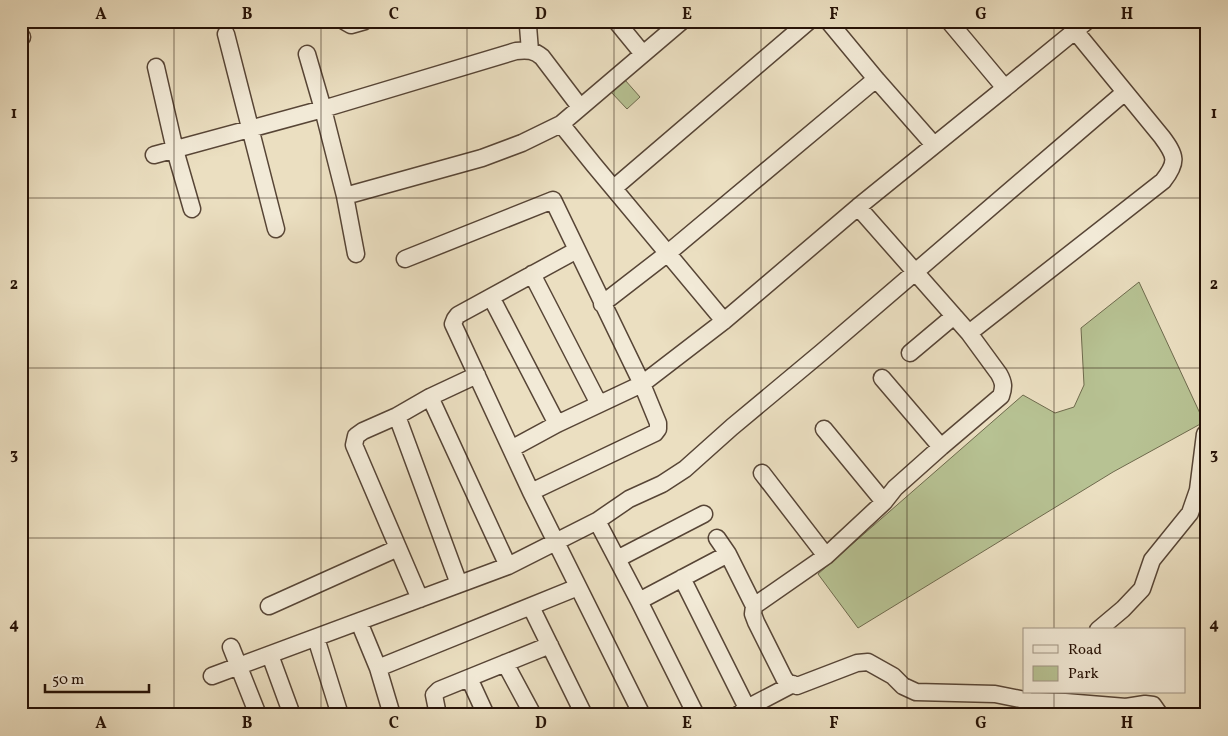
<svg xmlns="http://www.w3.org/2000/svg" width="1228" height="736" viewBox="0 0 1228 736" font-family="Vollkorn,serif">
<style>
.green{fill:#b7c293;stroke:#6e6a4d}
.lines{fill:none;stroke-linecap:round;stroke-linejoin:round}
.street-casing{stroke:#574536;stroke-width:19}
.street{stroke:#f2ead7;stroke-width:16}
.grid{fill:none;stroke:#261207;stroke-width:1;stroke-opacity:0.55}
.neatline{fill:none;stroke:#261207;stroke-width:2}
.grid-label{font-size:16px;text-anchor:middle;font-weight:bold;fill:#261207}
</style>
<rect width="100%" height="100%" fill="#ebdfc1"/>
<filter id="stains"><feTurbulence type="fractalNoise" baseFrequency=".004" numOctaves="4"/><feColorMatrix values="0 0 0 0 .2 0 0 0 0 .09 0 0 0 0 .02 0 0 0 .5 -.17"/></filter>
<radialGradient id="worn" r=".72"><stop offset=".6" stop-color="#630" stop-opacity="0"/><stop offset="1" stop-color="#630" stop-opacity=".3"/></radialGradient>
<path class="green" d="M 625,80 L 640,97 L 627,109 L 611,92 Z
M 1139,282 L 1204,422 L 1113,472 L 858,628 L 818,574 L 1023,395 L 1055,413 L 1074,407 L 1084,385 L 1081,328 Z"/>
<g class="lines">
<g class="street-casing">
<path id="street" d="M 344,21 L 351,25 L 365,21
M 616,21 L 643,54
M 828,21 L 876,79 L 934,145
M 949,21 L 1005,88 L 1087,21
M 528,26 L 530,51
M 226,34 L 276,229
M 21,36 L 22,37
M 307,54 L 323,109 L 345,196 L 356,254
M 156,67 L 175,150 L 192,209
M 561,124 L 594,165 L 724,321
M 154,155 L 323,109 L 516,51 C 527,50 534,50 542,57 L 580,107
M 614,188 L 809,21
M 345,196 L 482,158 L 522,143 L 561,124 L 682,21
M 577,250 L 458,315 L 455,319 L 453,324 L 531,492 L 642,715
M 405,259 L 553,200 L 642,384 L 658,423 L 658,429 L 655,433 L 531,492
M 532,274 L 599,404
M 491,297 L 557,424
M 602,304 L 668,253 L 876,79
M 969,333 L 1163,181 C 1178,162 1176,156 1162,137 L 1076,32
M 910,353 L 954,316
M 882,378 L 941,447
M 430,397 L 508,566
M 397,416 L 459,584
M 824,429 L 884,502
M 511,449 L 557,424 L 642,384 L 724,321 L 858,207 L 1005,88
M 762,473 L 826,556
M 597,521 L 639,601 L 696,715
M 717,538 L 728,554
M 617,559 L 704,514
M 682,578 L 747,708
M 420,599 L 354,445 L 356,436 L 363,431 L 397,416 L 430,397 L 477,375
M 639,601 L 728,554 L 754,606 L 753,614 L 756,622 L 784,678 L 787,682 L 797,686 L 857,663 L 868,662 L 893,676 L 903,686 L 916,692 L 995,694 L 1030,701 L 1065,702 L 1126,707 L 1145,704 L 1153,705 L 1160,715
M 269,606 L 398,548
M 754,606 L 826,556 L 884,502 L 895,488 L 941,447 L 1001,396 C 1004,387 1004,383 999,374 L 969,333 L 858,207
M 531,607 L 584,715
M 359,622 L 378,668
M 1098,630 L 1123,609 L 1142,589 L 1152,560 L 1190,513 L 1198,490 L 1205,434
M 316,638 L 340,715
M 231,647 L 258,715
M 270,655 L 292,715
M 505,663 L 533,715
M 212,676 L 508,566 L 597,521 L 629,499 L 662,484 L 685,469 L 732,427 L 822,352 L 1125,92
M 469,678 L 486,715
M 392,715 L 378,668 L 578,587
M 438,715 L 434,695 L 439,690 L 550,645
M 738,715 L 747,708 L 793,684"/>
</g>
<use href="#street" class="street"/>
</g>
<path class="grid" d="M 174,21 L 174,715M 321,21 L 321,715M 467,21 L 467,715M 614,21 L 614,715M 761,21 L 761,715M 907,21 L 907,715M 1054,21 L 1054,630M 21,198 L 1207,198M 21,368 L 1207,368M 21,538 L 1207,538M 1054,692 L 1054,715"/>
<rect width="1228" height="736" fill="none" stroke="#ebdfc1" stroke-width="55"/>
<rect x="1023" y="628" width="162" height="65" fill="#f2ead7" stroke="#a09484"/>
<rect x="1033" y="645" width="25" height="8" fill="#f2ead7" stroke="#a09484"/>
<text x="1068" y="654" font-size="15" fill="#261207">Road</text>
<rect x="1033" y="666" width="25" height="15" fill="#b7c293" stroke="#a09484"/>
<text x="1068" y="678" font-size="15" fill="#261207">Park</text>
<path d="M45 684v8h104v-8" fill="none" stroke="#261207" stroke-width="2.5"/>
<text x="52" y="684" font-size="15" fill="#261207" stroke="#f2ead7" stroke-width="4" paint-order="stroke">50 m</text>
<rect x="28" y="28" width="1172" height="680" class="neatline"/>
<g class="grid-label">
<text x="101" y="19">A</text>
<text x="247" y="19">B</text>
<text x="394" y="19">C</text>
<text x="541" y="19">D</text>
<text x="687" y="19">E</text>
<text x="834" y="19">F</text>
<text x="981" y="19">G</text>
<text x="1127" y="19">H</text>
<text x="14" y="118">1</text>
<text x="1214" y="118">1</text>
<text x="14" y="289">2</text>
<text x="1214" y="289">2</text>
<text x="14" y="459">3</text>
<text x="1214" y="459">3</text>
<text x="14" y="629">4</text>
<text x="1214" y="629">4</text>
<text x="101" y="728">A</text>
<text x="247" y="728">B</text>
<text x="394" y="728">C</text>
<text x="541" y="728">D</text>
<text x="687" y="728">E</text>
<text x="834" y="728">F</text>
<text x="981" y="728">G</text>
<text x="1127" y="728">H</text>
</g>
<rect width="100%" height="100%" filter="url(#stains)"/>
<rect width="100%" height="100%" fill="url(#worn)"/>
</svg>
